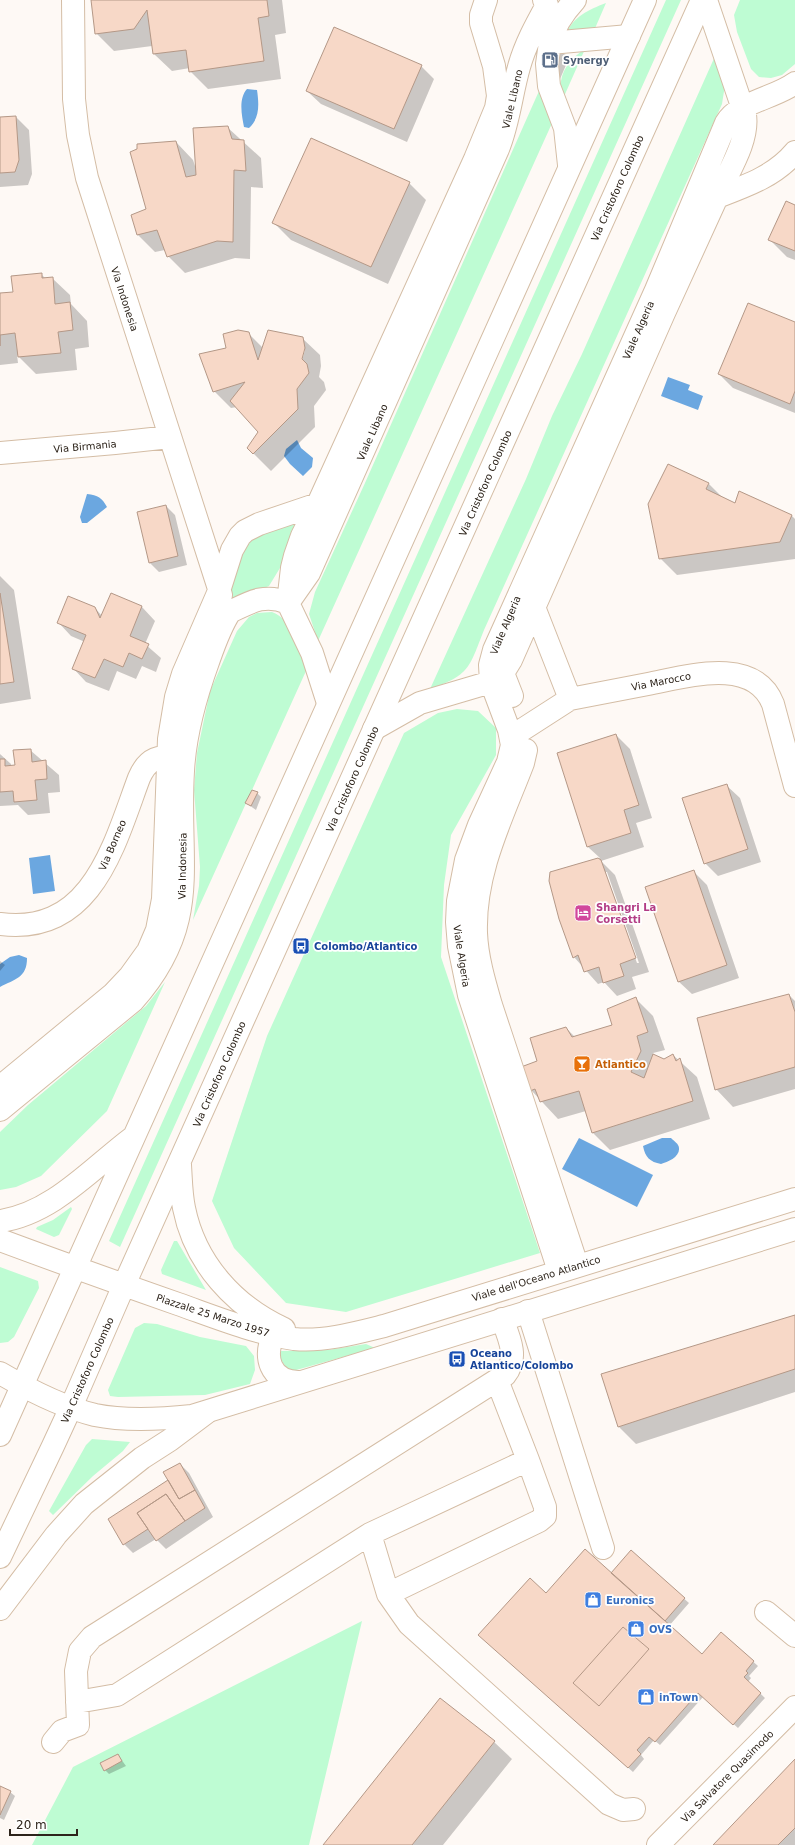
<svg xmlns="http://www.w3.org/2000/svg" width="795" height="1845" viewBox="0 0 795 1845" font-family="'DejaVu Sans',sans-serif">
<style>
.green{fill:#befcd3}
.water{fill:#6ba7e0}
.shadow{fill:#0003;fill-rule:evenodd}
.building{fill:#f7d8c7;stroke:#b49887}
.lines{fill:none;stroke-linecap:round;stroke-linejoin:round}
.minor-casing{stroke:#d4bda5;stroke-width:24}
.major-casing{stroke:#d4bda5;stroke-width:24}
.highway-casing{stroke:#d4bda5;stroke-width:24}
.minor{stroke:#fff;stroke-width:22}
.major{stroke:#fff;stroke-width:22}
.highway{stroke:#fff;stroke-width:22}
.labels{text-anchor:middle;stroke-width:3.5;stroke-linejoin:round;paint-order:stroke}
.service-label{font-size:10px;font-weight:bold;fill:#4e5e75;stroke:#fff;text-anchor:start}
.street-label{font-size:10px;fill:#2d241b;stroke:#fff}
.hotel-label{font-size:10px;font-weight:bold;fill:#b23c85;stroke:#fff;text-anchor:start}
.transit-label{font-size:10px;font-weight:bold;fill:#164399;stroke:#fff;text-anchor:start}
.food-label{font-size:10px;font-weight:bold;fill:#c56008;stroke:#fff;text-anchor:start}
.shop-label{font-size:10px;font-weight:bold;fill:#366cbe;stroke:#fff;text-anchor:start}
</style>
<rect width="100%" height="100%" fill="#fef9f5"/>
<path class="green" d="M 666,0 L 681,0 L 120,1247 L 109,1241 Z
M 740,0 L 795,0 L 795,64 L 782,75 L 771,78 L 759,77 L 751,69 L 737,32 L 734,15 Z
M 606,3 L 593,33 L 566,34 C 574,16 588,10 606,3 Z
M 585,49 L 562,101 C 561,95 559,87 561,81 C 563,67 574,56 585,49 Z
M 716,54 L 725,85 L 722,104 L 484,630 C 469,668 470,675 430,689 L 526,479 L 552,416 L 582,354 Z
M 539,91 L 553,121 L 318,641 L 309,614 L 315,592 L 365,483 Z
M 295,522 L 299,524 L 283,563 L 269,586 L 239,598 L 231,599 C 229,578 242,553 253,537 Z
M 272,612 C 294,620 299,651 306,671 L 193,920 L 199,886 L 200,867 L 194,790 L 197,753 L 210,691 L 237,631 L 249,617 L 257,613 Z
M 457,709 L 478,711 L 496,728 L 496,755 L 451,835 L 444,885 L 441,957 L 540,1253 L 346,1312 L 286,1303 L 234,1248 L 212,1201 L 267,1036 L 404,733 L 438,713 Z
M 165,982 L 107,1111 L 41,1176 L 16,1187 L 0,1190 L 0,1132 L 28,1105 L 146,1006 Z
M 71,1207 L 72,1209 L 59,1235 L 54,1237 L 36,1229 L 37,1227 L 53,1220 Z
M 174,1241 L 177,1241 L 206,1290 L 162,1274 L 161,1270 Z
M 0,1267 L 38,1281 L 39,1288 L 14,1337 L 8,1342 L 0,1343 Z
M 144,1323 L 157,1324 L 200,1337 L 246,1346 L 254,1356 L 255,1370 L 250,1384 L 205,1395 L 118,1397 L 110,1396 L 108,1390 L 135,1328 Z
M 366,1344 L 375,1348 L 289,1372 L 280,1358 L 280,1351 L 328,1350 Z
M 92,1439 L 130,1442 L 123,1451 L 93,1476 L 53,1515 L 49,1511 L 86,1445 Z
M 362,1621 L 309,1845 L 32,1845 L 73,1767 Z"/>
<path class="water" d="M 247,89 L 257,90 C 259,104 260,118 249,128 L 244,127 C 242,116 238,99 247,89 Z
M 668,377 L 690,385 L 688,390 L 703,396 L 698,410 L 661,396 Z
M 297,440 L 301,448 L 313,458 L 312,467 L 303,476 L 290,464 L 284,456 L 286,449 Z
M 87,494 C 98,495 102,498 107,507 L 87,523 L 82,523 L 80,517 Z
M 50,855 L 55,891 L 33,894 L 29,858 Z
M 19,955 L 27,958 C 27,978 15,979 0,987 L 0,964 L 10,957 Z
M 579,1138 L 653,1175 L 637,1207 L 562,1169 Z
M 662,1138 L 671,1138 C 674,1141 679,1144 679,1148 C 680,1157 668,1162 661,1164 C 650,1162 645,1157 643,1146 Z"/>
<path class="shadow" d="M 92,0 L 282,0 L 286,33 L 275,35 L 281,79 L 208,89 L 190,71 L 190,68 L 172,71 L 154,54 L 153,44 L 152,46 L 114,51 L 96,33 Z
M 546,46 L 565,54 L 569,58 L 560,79 L 541,70 Z
M 421,66 L 434,79 L 407,142 L 321,104 L 307,91 Z
M 16,117 L 29,130 L 32,174 L 28,185 L 0,187 L 0,118 Z
M 227,127 L 261,158 L 263,188 L 251,187 L 250,259 L 235,258 L 185,273 L 168,256 L 165,250 L 155,252 L 138,235 L 176,142 L 193,160 L 196,169 Z
M 409,183 L 426,200 L 388,284 L 291,240 L 273,222 Z
M 795,206 L 795,260 L 787,257 L 770,240 Z
M 41,274 L 45,278 L 52,278 L 70,295 L 71,304 L 87,321 L 89,347 L 75,349 L 77,370 L 36,374 L 17,355 L 18,363 L 0,365 L 0,294 L 14,293 Z
M 795,323 L 795,413 L 733,388 L 719,374 Z
M 248,333 L 263,348 L 302,338 L 320,355 L 321,366 L 319,377 L 324,382 L 326,390 L 314,406 L 315,427 L 271,471 L 248,448 L 260,432 L 237,407 L 231,408 L 214,391 L 227,349 ZM 303,350 L 305,350 L 301,364 Z
M 709,484 L 723,498 L 735,504 L 791,515 L 795,519 L 795,559 L 677,575 L 660,558 Z
M 166,506 L 175,515 L 187,565 L 159,572 L 150,563 Z
M 0,576 L 14,590 L 31,699 L 0,704 Z
M 112,594 L 142,607 L 155,621 L 145,644 L 161,658 L 156,672 L 142,666 L 136,679 L 117,671 L 109,691 L 86,682 L 73,668 L 85,642 L 71,636 L 58,622 L 95,608 L 102,616 Z
M 616,735 L 630,749 L 652,818 L 636,823 L 644,847 L 601,861 L 615,875 L 649,972 L 632,977 L 636,989 L 617,996 L 604,982 L 598,984 L 574,957 L 551,873 L 600,858 L 588,847 L 559,754 ZM 605,872 L 607,872 L 639,963 L 637,963 Z
M 30,750 L 59,775 L 60,792 L 48,793 L 50,813 L 28,815 L 18,805 L 0,806 L 0,754 L 11,764 L 11,767 L 16,766 Z
M 726,785 L 740,798 L 761,862 L 718,876 L 705,863 Z
M 257,793 L 261,797 L 256,810 L 246,803 Z
M 693,871 L 707,885 L 739,978 L 692,994 L 678,981 Z
M 0,961 L 5,965 L 0,971 Z
M 789,995 L 795,1001 L 795,1089 L 733,1107 L 716,1089 Z
M 636,999 L 653,1016 L 665,1050 L 653,1053 L 654,1055 L 664,1060 L 673,1055 L 697,1077 L 710,1119 L 610,1150 L 593,1133 L 586,1111 L 558,1119 L 531,1090 L 539,1062 L 566,1028 L 575,1037 L 613,1025 Z
M 795,1316 L 795,1392 L 636,1444 L 619,1427 Z
M 180,1464 L 189,1473 L 213,1517 L 166,1549 L 156,1539 L 133,1553 L 124,1544 Z
M 631,1552 L 689,1603 L 669,1626 L 702,1655 L 721,1633 L 758,1666 L 749,1676 L 751,1678 L 748,1682 L 765,1698 L 738,1728 L 703,1697 L 660,1745 L 654,1740 L 641,1755 L 644,1759 L 633,1772 L 484,1639 L 546,1594 L 611,1574 Z
M 494,1742 L 512,1759 L 443,1845 L 324,1845 Z
M 118,1755 L 126,1766 L 109,1774 L 105,1770 Z
M 795,1760 L 795,1845 L 714,1845 Z
M 0,1787 L 10,1792 L 15,1796 L 4,1820 L 0,1818 Z"/>
<path class="building" d="M 91,0 L 267,0 L 269,16 L 258,18 L 264,61 L 189,72 L 186,50 L 153,54 L 147,10 L 134,29 L 95,34 Z
M 334,27 L 422,65 L 394,129 L 306,91 Z
M 16,116 L 19,160 L 15,172 L 0,173 L 0,117 Z
M 228,126 L 232,139 L 244,140 L 246,171 L 234,170 L 233,242 L 217,241 L 167,257 L 157,230 L 137,235 L 131,215 L 146,209 L 130,152 L 137,149 L 137,144 L 176,141 L 186,177 L 196,175 L 193,128 Z
M 311,138 L 410,182 L 371,267 L 272,223 Z
M 786,201 L 795,205 L 795,251 L 768,240 Z
M 42,273 L 42,278 L 53,277 L 55,304 L 70,302 L 73,330 L 58,332 L 61,353 L 18,357 L 15,333 L 0,335 L 0,346 L 0,293 L 13,292 L 11,276 Z
M 748,303 L 795,322 L 795,391 L 790,404 L 718,374 Z
M 238,330 L 249,332 L 258,360 L 268,330 L 303,337 L 305,348 L 302,359 L 307,364 L 309,373 L 297,389 L 298,409 L 253,454 L 247,448 L 258,432 L 230,401 L 245,382 L 213,392 L 199,354 L 226,348 L 223,334 Z
M 668,464 L 709,483 L 706,489 L 735,503 L 739,491 L 792,515 L 780,542 L 659,559 L 648,504 Z
M 166,505 L 178,556 L 149,563 L 137,512 Z
M 0,593 L 14,682 L 0,684 Z
M 111,593 L 142,606 L 130,636 L 149,644 L 142,659 L 129,653 L 123,667 L 104,659 L 95,678 L 72,669 L 86,635 L 57,623 L 68,596 L 95,607 L 100,618 Z
M 616,734 L 639,805 L 624,810 L 631,833 L 587,847 L 557,753 Z
M 31,749 L 32,762 L 46,760 L 47,779 L 35,780 L 37,800 L 14,802 L 13,791 L 0,792 L 0,759 L 5,759 L 5,766 L 15,765 L 13,750 Z
M 727,784 L 748,849 L 704,864 L 682,798 Z
M 252,790 L 258,792 L 251,806 L 245,803 Z
M 598,858 L 601,860 L 636,958 L 620,964 L 624,976 L 603,983 L 599,967 L 584,972 L 578,955 L 573,958 L 559,919 L 549,881 L 550,872 Z
M 694,870 L 727,965 L 678,982 L 645,887 Z
M 789,994 L 795,1012 L 795,1067 L 715,1090 L 697,1018 Z
M 636,997 L 648,1032 L 637,1036 L 641,1051 L 631,1072 L 644,1078 L 653,1054 L 664,1059 L 673,1054 L 676,1061 L 680,1058 L 693,1101 L 592,1133 L 579,1091 L 540,1102 L 535,1089 L 530,1091 L 521,1067 L 537,1061 L 530,1038 L 566,1027 L 572,1037 L 612,1025 L 607,1009 Z
M 795,1315 L 795,1369 L 618,1427 L 601,1374 Z
M 180,1463 L 195,1490 L 179,1499 L 163,1472 Z
M 168,1480 L 179,1499 L 195,1490 L 205,1508 L 185,1521 L 166,1494 L 137,1513 L 148,1529 L 123,1545 L 108,1519 Z
M 166,1494 L 185,1521 L 156,1541 L 137,1513 Z
M 585,1549 L 702,1654 L 721,1632 L 754,1661 L 746,1671 L 748,1673 L 744,1677 L 761,1693 L 733,1725 L 698,1693 L 655,1742 L 649,1737 L 637,1750 L 641,1754 L 628,1768 L 478,1635 L 530,1578 L 546,1593 Z
M 631,1550 L 685,1598 L 665,1621 L 611,1573 Z
M 623,1627 L 649,1649 L 599,1706 L 573,1683 Z
M 440,1698 L 495,1741 L 412,1845 L 323,1845 Z
M 118,1754 L 122,1761 L 104,1771 L 100,1763 Z
M 795,1759 L 795,1828 L 778,1845 L 713,1845 Z
M 0,1786 L 11,1791 L 0,1815 Z"/>
<g class="lines">
<g class="minor-casing">
<path id="minor" d="M 73,0 L 74,99 L 78,135 L 87,178 L 221,595
M 706,0 L 745,115 C 749,141 728,172 717,197
M 550,43 C 554,26 563,13 575,0
M 569,165 L 565,128 L 549,86 L 547,64 L 550,43 L 629,36
M 0,453 L 115,443 L 170,437
M 325,507 L 318,504 L 302,536 L 295,556 L 292,568 L 288,603 L 312,653 L 328,703
M 528,604 L 534,607 L 570,699 C 596,694 622,689 648,684 C 685,677 754,655 773,704 L 795,786
M 230,612 C 250,602 265,593 288,603 L 309,573 L 498,149 C 509,122 511,95 519,67 C 525,45 536,25 547,5 L 544,0
M 512,696 L 503,673 L 511,660 L 664,313 L 717,197 C 746,186 775,176 795,152
M 374,729 L 420,703 L 491,682 L 502,674
M 511,737 L 570,699
M 526,750 L 523,763 C 502,818 474,872 476,933 C 477,957 484,981 491,1005 L 577,1265
M 0,924 C 92,936 114,845 139,778 C 148,757 159,756 181,756
M 0,1087 L 113,994 L 130,976 L 148,951 L 157,930 L 163,899 L 169,739 L 176,697 L 183,674 L 219,591 L 232,550 L 240,536 L 245,531 L 259,524 L 318,504 L 475,159 L 496,108 L 498,96 L 494,66 L 481,23 L 481,15 L 486,0
M 0,1110 L 133,1001 C 203,922 177,865 183,771 C 185,733 195,698 208,662 C 214,645 220,627 230,612
M 559,1271 L 469,995 L 459,946 L 457,922 L 458,901 L 466,860 L 479,825 L 508,762 L 512,745 L 509,730 L 491,682 L 490,665 L 494,650 L 656,290 L 726,123 C 738,102 775,98 795,83
M 528,1311 L 603,1548
M 274,1334 C 263,1357 270,1381 298,1382
M 370,1534 L 388,1594 L 409,1624 L 609,1804 L 623,1810 L 634,1809
M 388,1594 L 539,1521 L 545,1516 L 545,1507 L 528,1460
M 766,1612 L 795,1636
M 77,1702 L 117,1695 L 370,1534 L 528,1460 L 497,1380
M 53,1742 L 62,1731 L 78,1725 L 76,1671 L 80,1651 L 92,1637 L 505,1375 C 519,1358 509,1337 502,1319
M 658,1845 L 795,1707"/>
</g>
<g class="major-casing">
<path id="major" d="M 180,1165 C 181,1180 181,1194 184,1208 C 195,1263 234,1306 284,1329
M 0,1221 C 52,1214 92,1168 132,1138
M 0,1240 C 59,1262 118,1283 178,1304 C 215,1317 254,1333 294,1339 C 323,1342 356,1333 384,1326 L 795,1199
M 0,1373 C 29,1390 62,1407 95,1415 C 124,1421 163,1419 192,1416 L 795,1229
M 22,1386 L 645,0
M 71,1407 L 124,1285 L 702,0"/>
</g>
<g class="highway-casing">
<path id="highway" d="M 0,1435 L 22,1386
M 0,1557 L 53,1446 L 71,1407
M 0,1609 L 56,1535 L 84,1504 L 142,1458 L 170,1440 L 206,1413"/>
</g>
<use href="#minor" class="minor"/>
<use href="#major" class="major"/>
<use href="#highway" class="highway"/>
</g>
<defs>
<g id="fuel-square" transform="scale(0.9)"><rect x="-9" y="-9" width="18" height="18" rx="4" fill="#5c6f8a" stroke="#fff"/><path d="M-5.5-6h7V0h2V4h1.3V-2.5L3-4.5l.8-.8L6-3V5H2.5V1h-1V6h-7ZM-4.2-4.7v3.2H.2V-4.7Z" fill="#fff"/></g>
<g id="hotel-square" transform="scale(0.9)"><rect x="-9" y="-9" width="18" height="18" rx="4" fill="#d1479c" stroke="#fff"/><path d="M-6-4.5h1.5V1H6V5H4.5V3h-9V5H-6ZM-4 0a1.8 1.8 0 1 1 3.6 0ZM.5 0V-2.5h3Q6-2.5 6 0Z" fill="#fff"/></g>
<g id="bus-square" transform="scale(0.9)"><rect x="-9" y="-9" width="18" height="18" rx="4" fill="#1a4fb4" stroke="#fff"/><path d="M-5-6H5V4H4V6H2V4H-2V6H-4V4H-5ZM-3.5-4V0h7V-4ZM-3.5 1.2v1.5H-2V1.2ZM2 1.2v1.5H3.5V1.2Z" fill="#fff"/></g>
<g id="bar-square" transform="scale(0.9)"><rect x="-9" y="-9" width="18" height="18" rx="4" fill="#e8710a" stroke="#fff"/><path d="M-6-5H6L.8 .8V4.5H3.5V6h-7V4.5H-.8V.8Z" fill="#fff"/></g>
<g id="shop-square" transform="scale(0.9)"><rect x="-9" y="-9" width="18" height="18" rx="4" fill="#3f7fe0" stroke="#fff"/><path d="M-5-2.5h2.3a2.7 3.5 0 0 1 5.4 0H5L5.5 6h-11ZM-1.5-2.5h3a1.5 2.3 0 0 0-3 0Z" fill="#fff"/></g>
</defs>
<g fill-rule="evenodd">
<use href="#fuel-square" x="550" y="60"/>
<use href="#hotel-square" x="583" y="913"/>
<use href="#bus-square" x="301" y="946"/>
<use href="#bar-square" x="582" y="1064"/>
<use href="#bus-square" x="457" y="1359"/>
<use href="#shop-square" x="593" y="1600"/>
<use href="#shop-square" x="636" y="1629"/>
<use href="#shop-square" x="646" y="1697"/>
</g>
<g class="labels">
<g class="service-label">
<text x="563" y="64">Synergy</text>
</g>
<g class="street-label">
<text transform="translate(512 99) rotate(-77)" y="4">Viale Libano</text>
<text transform="translate(617 188) rotate(-66)" y="4">Via Cristoforo Colombo</text>
<text transform="translate(125 299) rotate(72)" y="4">Via Indonesia</text>
<text transform="translate(638 330) rotate(-66)" y="4">Viale Algeria</text>
<text transform="translate(372 432) rotate(-66)" y="4">Viale Libano</text>
<text transform="translate(85 446) rotate(-5)" y="4">Via Birmania</text>
<text transform="translate(485 483) rotate(-66)" y="4">Via Cristoforo Colombo</text>
<text transform="translate(505 625) rotate(-67)" y="4">Viale Algeria</text>
<text transform="translate(661 681) rotate(-11)" y="4">Via Marocco</text>
<text transform="translate(352 779) rotate(-66)" y="4">Via Cristoforo Colombo</text>
<text transform="translate(112 845) rotate(-67)" y="4">Via Borneo</text>
<text transform="translate(182 866) rotate(-89)" y="4">Via Indonesia</text>
<text transform="translate(462 956) rotate(81)" y="4">Viale Algeria</text>
<text transform="translate(219 1074) rotate(-66)" y="4">Via Cristoforo Colombo</text>
<text transform="translate(536 1278) rotate(-17)" y="4">Viale dell'Oceano Atlantico</text>
<text transform="translate(213 1315) rotate(18)" y="4">Piazzale 25 Marzo 1957</text>
<text transform="translate(87 1370) rotate(-66)" y="4">Via Cristoforo Colombo</text>
<text transform="translate(727 1776) rotate(-45)" y="4">Via Salvatore Quasimodo</text>
</g>
<g class="hotel-label">
<text x="596" y="911">Shangri La<tspan x="596" dy="12">Corsetti</tspan></text>
</g>
<g class="transit-label">
<text x="314" y="950">Colombo/Atlantico</text>
<text x="470" y="1357">Oceano<tspan x="470" dy="12">Atlantico/Colombo</tspan></text>
</g>
<g class="food-label">
<text x="595" y="1068">Atlantico</text>
</g>
<g class="shop-label">
<text x="606" y="1604">Euronics</text>
<text x="649" y="1633">OVS</text>
<text x="659" y="1701">inTown</text>
</g>
</g>
<path d="M10 1829v6h67v-6" fill="none" stroke="#2d241b" stroke-width="2"/>
<text x="16" y="1829" font-size="12" fill="#2d241b" stroke="#ffffff" stroke-width="3" paint-order="stroke">20 m</text>
</svg>
